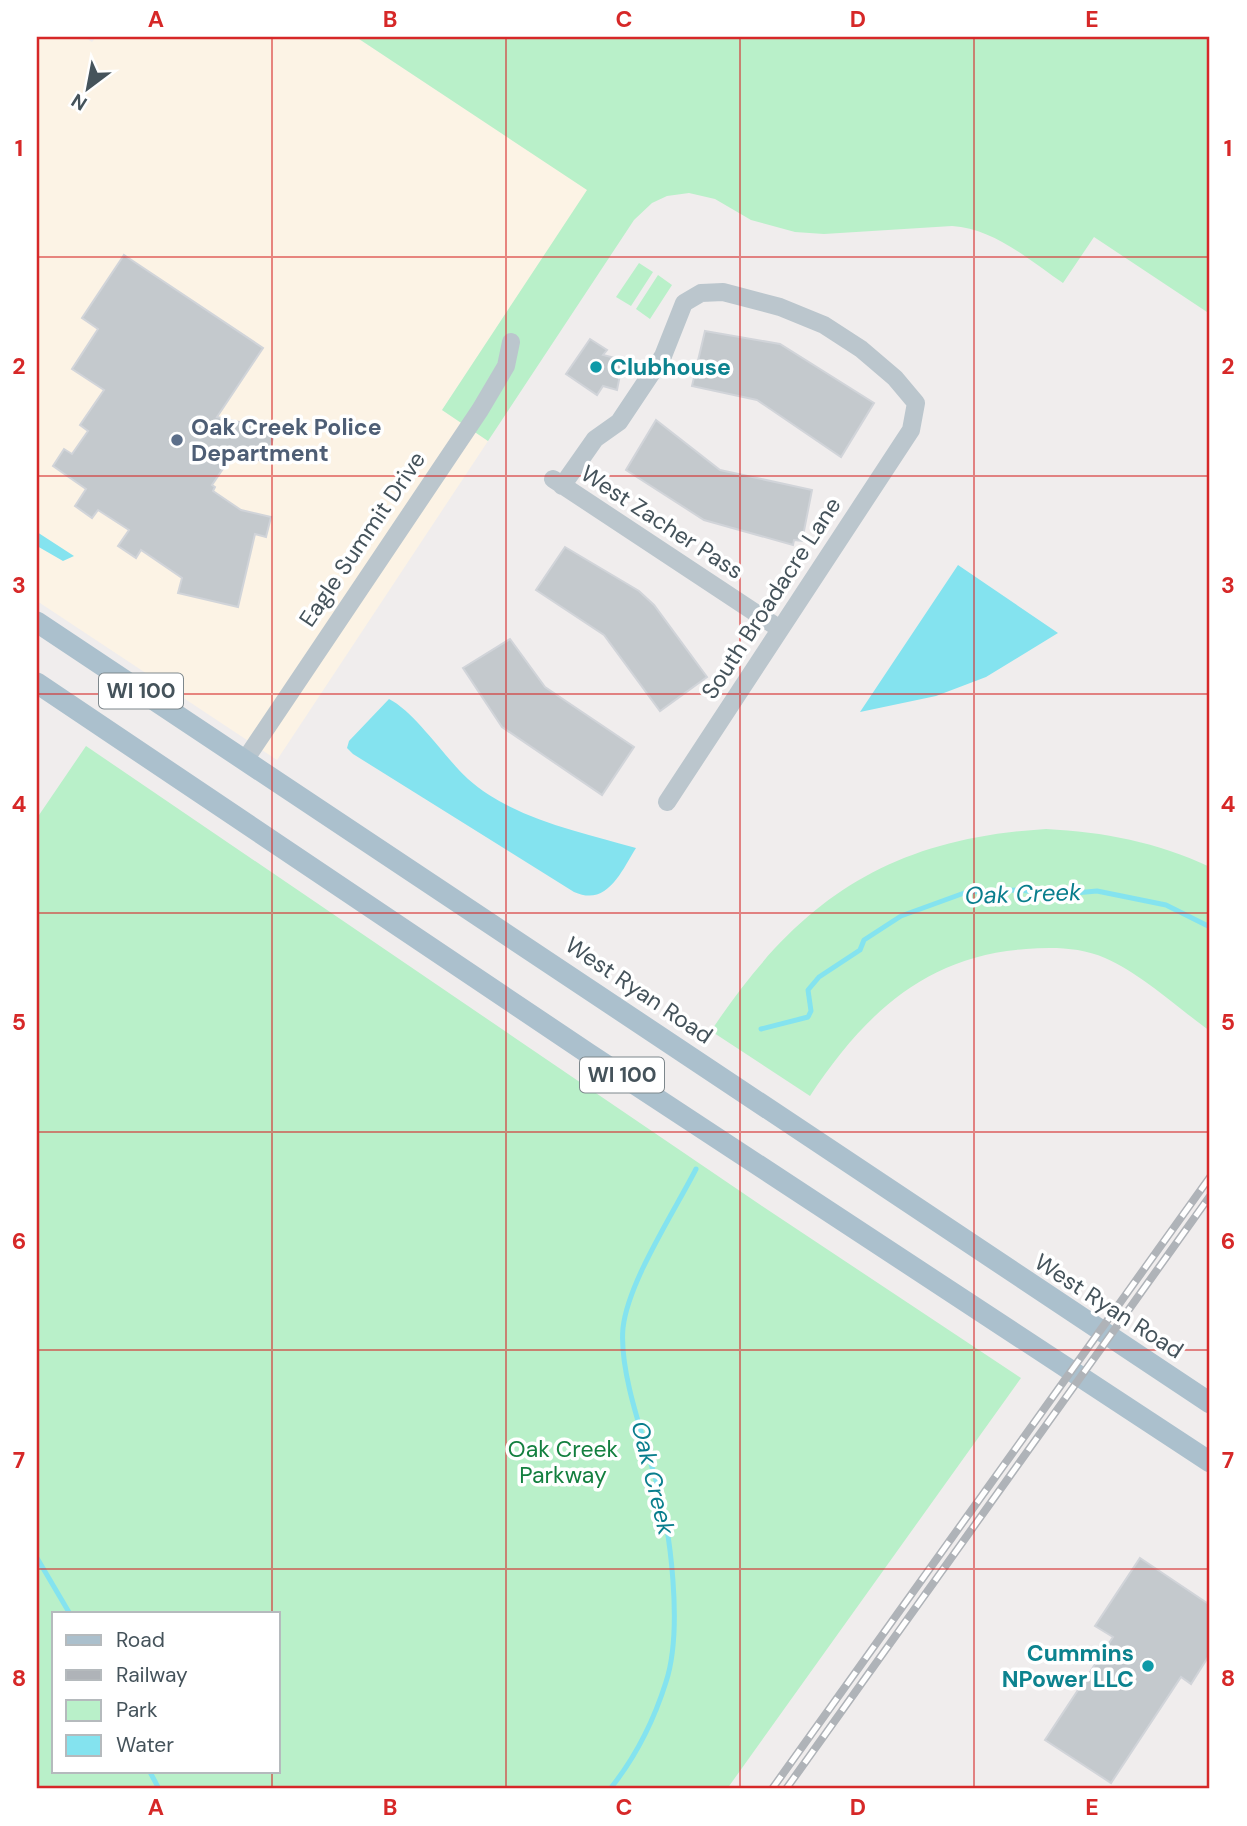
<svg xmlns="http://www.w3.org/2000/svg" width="1247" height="1826" viewBox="0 0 1247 1826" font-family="'DM Sans',sans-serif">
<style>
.commercial{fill:#fcf3e5}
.green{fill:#b9f0c9;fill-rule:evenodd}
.water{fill:#84e3ef}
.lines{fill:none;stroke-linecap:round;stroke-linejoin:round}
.stream{stroke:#84e3ef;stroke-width:5}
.building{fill:#c4c9cd;stroke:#d1d4d9;stroke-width:2}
.minor{stroke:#bbc6cd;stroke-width:18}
.major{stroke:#abc0cd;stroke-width:21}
.rail-casing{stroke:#afb3b8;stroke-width:8}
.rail{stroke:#fff;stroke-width:5;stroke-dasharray:16;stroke-linecap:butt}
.grid{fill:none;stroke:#d62828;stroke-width:2;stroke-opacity:0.55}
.culture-dot{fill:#0f9aa8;stroke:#fff;stroke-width:2.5}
.service-dot{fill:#5c6f8a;stroke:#fff;stroke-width:2.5}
.labels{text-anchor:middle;stroke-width:7;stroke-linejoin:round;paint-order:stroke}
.shield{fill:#fff;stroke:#7d878c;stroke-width:2}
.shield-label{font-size:21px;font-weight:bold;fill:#45535b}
.culture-label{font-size:23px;font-weight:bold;fill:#0d838f;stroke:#fff;text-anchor:start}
.service-label{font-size:23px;font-weight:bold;fill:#4e5e75;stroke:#fff;text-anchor:start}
.street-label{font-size:23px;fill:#45535b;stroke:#fff}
.park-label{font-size:23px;fill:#137f3f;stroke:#fff}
.water-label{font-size:24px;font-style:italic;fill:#097e8d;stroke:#fff}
.neatline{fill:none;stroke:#d62828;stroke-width:2.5}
.grid-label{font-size:23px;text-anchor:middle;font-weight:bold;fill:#d62828}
</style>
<rect width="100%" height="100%" fill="#f0eded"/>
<path class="commercial" d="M 37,37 L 84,37 L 92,42 L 96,37 L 356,37 L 588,190 L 442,410 L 488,441 L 277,760 L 37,601 Z"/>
<path class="green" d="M 356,37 L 1210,37 L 1210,314 L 1094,237 L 1063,283 C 1029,260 995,229 952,226 L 824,234 L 795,232 L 751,220 L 715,199 L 689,193 L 667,196 L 652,203 L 634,220 L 488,441 L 442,410 L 587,190 Z
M 639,263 L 653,272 L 631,306 L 616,297 Z
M 658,275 L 672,285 L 650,319 L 636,309 Z
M 86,746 L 762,1206 L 1021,1378 L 727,1789 L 37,1789 L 37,818 ZM 278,1614 L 278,1772 L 54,1772 L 54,1614 Z
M 1046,829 C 1104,832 1157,842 1210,867 L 1210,1031 C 1178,1008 1140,973 1105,958 C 1080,947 1052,947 1026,949 C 924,956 863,1016 810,1096 L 711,1031 C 798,900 887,839 1046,829 Z"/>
<path class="water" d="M 37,532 L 74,556 L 63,561 L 37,546 Z
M 958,565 L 1058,633 L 986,677 L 936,696 L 860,712 Z
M 389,699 C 415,712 445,758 468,779 C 513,819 580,832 636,848 C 621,872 607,907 574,892 L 353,754 L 347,748 L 349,741 Z"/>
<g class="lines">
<path class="stream" d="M 761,1029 L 808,1017 L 811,1011 L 808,990 L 819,977 L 860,950 L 864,940 L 901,916 L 967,892 L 1021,890 L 1053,895 L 1097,891 L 1166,905 L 1210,927
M 37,1558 L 70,1614
M 150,1772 L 159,1789
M 610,1789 C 635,1758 654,1720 666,1682 C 683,1630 671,1529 655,1477 C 643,1436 619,1371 623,1328 C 628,1282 674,1212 696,1169"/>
</g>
<path class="building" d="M 124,255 L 263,348 L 217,417 L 275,430 L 267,462 L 233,454 L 212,485 L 215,487 L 213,491 L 241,510 L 271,517 L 266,537 L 255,534 L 238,607 L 178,593 L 182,578 L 141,550 L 136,558 L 118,546 L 129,530 L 98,510 L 92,518 L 75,506 L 86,489 L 53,466 L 64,449 L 72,454 L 88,431 L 80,425 L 104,390 L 72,369 L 98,329 L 82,318 Z
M 705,331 L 780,344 L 874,403 L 841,457 L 757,400 L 692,386 Z
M 590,339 L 607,350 L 603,355 L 623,360 L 617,390 L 603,386 L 597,395 L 566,374 Z
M 656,420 L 720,470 L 812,490 L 802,541 L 794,540 L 793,545 L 704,520 L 626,470 Z
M 565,547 L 639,591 L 654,605 L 707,677 L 660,711 L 604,635 L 536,590 Z
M 510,639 L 545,687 L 634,747 L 602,795 L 502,727 L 463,668 Z
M 1140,1558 L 1210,1605 L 1210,1654 L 1191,1684 L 1181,1677 L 1111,1783 L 1045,1740 L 1113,1637 L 1095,1626 Z"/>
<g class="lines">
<path class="minor" d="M 553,479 L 780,629
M 562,486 L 595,439 L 619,422 L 663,356 L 684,303 L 701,293 L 723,292 L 780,307 L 824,325 L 861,349 L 895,378 L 916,403 L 911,430 L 667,802
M 245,760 L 480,410 L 506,366 L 511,342"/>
<path class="major" d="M 37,622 L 1210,1403
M 37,683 L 589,1054 L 1210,1462"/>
<g class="rail-casing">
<path id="rail" d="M 772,1789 L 1210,1177
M 786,1789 L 1210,1196"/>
</g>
<use href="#rail" class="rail"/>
</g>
<path class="grid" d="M 272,37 L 272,1614M 506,37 L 506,1789M 740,37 L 740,1789M 974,37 L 974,1789M 37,257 L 1210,257M 37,476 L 1210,476M 37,694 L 1210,694M 37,913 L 1210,913M 37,1132 L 1210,1132M 37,1350 L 1210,1350M 37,1569 L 1210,1569M 272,1772 L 272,1789"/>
<g class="culture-dot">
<circle cx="596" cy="367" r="7"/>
<circle cx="1148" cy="1666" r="7"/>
</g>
<circle class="service-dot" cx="177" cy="440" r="7"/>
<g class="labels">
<g class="shield">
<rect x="99" y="673.5" width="84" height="35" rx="5"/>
<rect x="580" y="1057.5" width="84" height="35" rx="5"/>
</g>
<g class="shield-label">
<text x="141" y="698">WI 100</text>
<text x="622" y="1082">WI 100</text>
</g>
<g class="culture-label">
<text x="610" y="375">Clubhouse</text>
<text x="1134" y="1661" text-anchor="end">Cummins<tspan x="1134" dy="26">NPower LLC</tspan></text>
</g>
<g class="service-label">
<text x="191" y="435">Oak Creek Police<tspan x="191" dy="26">Department</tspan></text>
</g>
<g class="street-label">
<text transform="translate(662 522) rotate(33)" y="8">West Zacher Pass</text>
<text transform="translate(362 539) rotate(-56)" y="8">Eagle Summit Drive</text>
<text transform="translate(771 598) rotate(-57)" y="8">South Broadacre Lane</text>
<text transform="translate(639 990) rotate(34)" y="8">West Ryan Road</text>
<text transform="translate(1109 1306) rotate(33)" y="8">West Ryan Road</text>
</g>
<g class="park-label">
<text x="563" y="1457">Oak Creek<tspan x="563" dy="26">Parkway</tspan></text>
</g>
<g class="water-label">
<text transform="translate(1023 894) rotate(-2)" y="8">Oak Creek</text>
<text transform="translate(653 1478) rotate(76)" y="8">Oak Creek</text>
</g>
</g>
<rect width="1247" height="1826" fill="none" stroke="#ffffff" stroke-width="77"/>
<rect x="52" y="1612" width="228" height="161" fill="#ffffff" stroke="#b5babd" stroke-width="2"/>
<rect x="66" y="1635" width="35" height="10" fill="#abc0cd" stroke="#b5babd" stroke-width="2"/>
<text x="116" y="1647" font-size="21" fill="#45535b">Road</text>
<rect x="66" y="1670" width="35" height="10" fill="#afb3b8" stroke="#b5babd" stroke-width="2"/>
<text x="116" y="1682" font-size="21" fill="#45535b">Railway</text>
<rect x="66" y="1700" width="35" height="21" fill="#b9f0c9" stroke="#b5babd" stroke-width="2"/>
<text x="116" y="1717" font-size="21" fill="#45535b">Park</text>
<rect x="66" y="1735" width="35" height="21" fill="#84e3ef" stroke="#b5babd" stroke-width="2"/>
<text x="116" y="1752" font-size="21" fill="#45535b">Water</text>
<g transform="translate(88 88) rotate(212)" stroke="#ffffff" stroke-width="5" paint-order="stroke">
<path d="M0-5L12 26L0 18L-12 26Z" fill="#45535b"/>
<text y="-10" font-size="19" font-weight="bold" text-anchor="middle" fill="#45535b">N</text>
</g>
<rect x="38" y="38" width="1170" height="1749" class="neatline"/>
<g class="grid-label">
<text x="156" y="27">A</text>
<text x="390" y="27">B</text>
<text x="624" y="27">C</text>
<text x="858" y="27">D</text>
<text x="1092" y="27">E</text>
<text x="19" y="156">1</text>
<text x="1228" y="156">1</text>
<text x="19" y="374">2</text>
<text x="1228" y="374">2</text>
<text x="19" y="593">3</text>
<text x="1228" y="593">3</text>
<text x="19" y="812">4</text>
<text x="1228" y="812">4</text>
<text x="19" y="1030">5</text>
<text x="1228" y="1030">5</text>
<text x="19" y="1249">6</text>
<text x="1228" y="1249">6</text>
<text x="19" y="1468">7</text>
<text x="1228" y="1468">7</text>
<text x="19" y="1686">8</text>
<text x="1228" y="1686">8</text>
<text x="156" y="1815">A</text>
<text x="390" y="1815">B</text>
<text x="624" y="1815">C</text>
<text x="858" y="1815">D</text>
<text x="1092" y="1815">E</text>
</g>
</svg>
